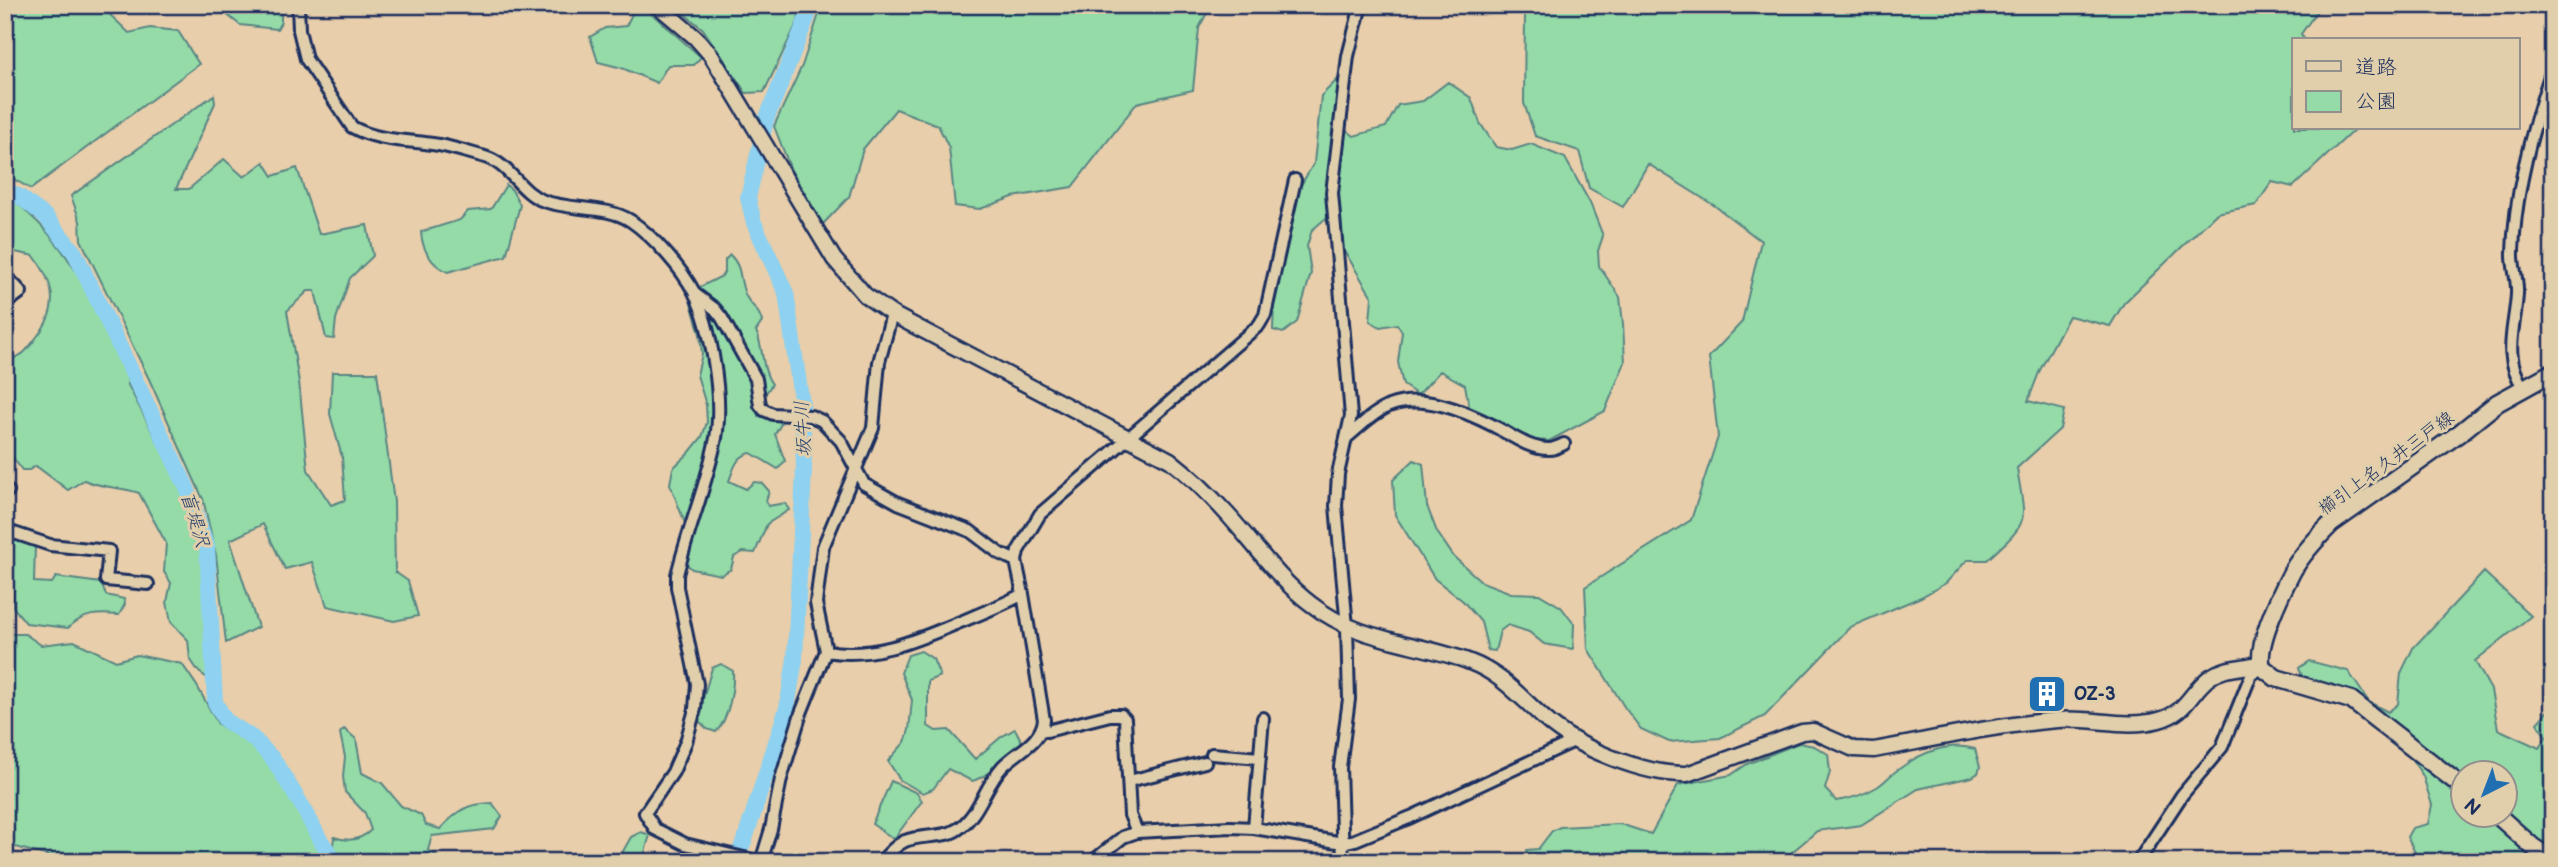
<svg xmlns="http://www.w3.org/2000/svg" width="2558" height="867" viewBox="0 0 2558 867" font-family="'Balsamiq Sans','Klee One',sans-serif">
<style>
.green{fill:#95dba8;stroke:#588583;stroke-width:2;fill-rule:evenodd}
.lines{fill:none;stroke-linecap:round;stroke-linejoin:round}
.river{stroke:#8ed1f0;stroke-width:16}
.minor-casing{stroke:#1b2f5e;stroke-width:16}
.tertiary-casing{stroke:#1b2f5e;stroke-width:19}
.secondary-casing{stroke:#1b2f5e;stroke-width:21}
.minor{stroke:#e1cfac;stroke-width:10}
.tertiary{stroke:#e1cfac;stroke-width:14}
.secondary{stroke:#e1cfac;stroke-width:16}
.labels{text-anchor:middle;stroke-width:6;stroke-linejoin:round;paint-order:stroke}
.street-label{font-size:18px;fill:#1b2f5e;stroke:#e1cfac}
.poi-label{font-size:18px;font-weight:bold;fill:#1b2f5e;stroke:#e1cfac;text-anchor:start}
.water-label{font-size:19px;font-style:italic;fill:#263f6d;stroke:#e1cfac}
</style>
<rect width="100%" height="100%" fill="#e8ceaa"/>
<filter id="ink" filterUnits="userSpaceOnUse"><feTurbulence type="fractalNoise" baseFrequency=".0143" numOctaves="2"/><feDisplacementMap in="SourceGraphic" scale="14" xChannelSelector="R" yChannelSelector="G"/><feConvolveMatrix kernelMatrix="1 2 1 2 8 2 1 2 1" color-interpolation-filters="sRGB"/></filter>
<g filter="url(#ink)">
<path class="green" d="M 5,5 L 100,5 L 129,33 L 150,28 L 178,31 L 199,64 L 31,189 L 5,174 Z
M 225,5 L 281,5 L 281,22 L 277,29 L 240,25 L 225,13 Z
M 673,5 L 801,5 L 798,21 L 764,92 L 746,93 L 703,29 Z
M 822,5 L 1211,5 L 1199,28 L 1193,90 L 1137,103 L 1072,187 L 1013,197 L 980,209 L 955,206 L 949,148 L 938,125 L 896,109 L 863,149 L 849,197 L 823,224 L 791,170 L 774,126 L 802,66 Z
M 1510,5 L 2321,5 L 2301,34 L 2305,40 L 2294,40 L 2294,128 L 2356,128 L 2293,187 L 2272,182 L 2256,205 L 2217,213 L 2124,303 L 2110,326 L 2069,316 L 2040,370 L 2028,401 L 2064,410 L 2060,429 L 2017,468 C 2026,525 2031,520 1987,560 L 1967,560 L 1946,583 L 1921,597 L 1850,627 L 1765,716 L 1720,738 L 1669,742 L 1641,729 L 1625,708 L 1588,649 L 1585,587 L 1691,520 L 1718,437 L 1709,357 L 1742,322 L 1761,241 L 1715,206 L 1648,164 L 1623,207 L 1589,188 L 1579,151 L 1535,136 L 1524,103 L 1525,15 Z
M 635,8 L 645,8 L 701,57 L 694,65 L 668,65 L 657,83 L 622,68 L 598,62 L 590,37 L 605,28 L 626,26 Z
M 1340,77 L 1336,122 L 1354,136 L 1386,127 L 1398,105 L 1423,101 L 1448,82 L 1471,98 L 1480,123 L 1496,147 L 1512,150 L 1531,144 L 1565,158 L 1590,203 L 1603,236 L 1598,251 L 1599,266 L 1620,297 L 1623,324 L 1625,362 L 1605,411 L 1549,441 L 1532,440 L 1469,407 L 1465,385 L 1440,371 L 1418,395 L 1403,385 L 1398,362 L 1402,332 L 1397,324 L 1380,327 L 1370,321 L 1372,297 L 1325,219 L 1312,230 L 1307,246 L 1311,273 L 1297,322 L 1283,333 L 1273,330 L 1274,302 L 1301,185 L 1314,163 L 1321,96 Z
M 214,95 L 215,103 L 176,189 L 189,189 L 224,159 L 244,177 L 264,162 L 273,176 L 297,168 L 319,234 L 367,225 L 373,256 L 350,278 L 336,319 L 334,339 L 326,338 L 315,291 L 308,291 L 287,311 L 299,382 L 308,470 L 331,505 L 345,500 L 342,457 L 330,414 L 332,372 L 377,372 L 394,502 L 395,572 L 408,581 L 418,616 L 394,621 L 327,606 L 312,562 L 285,569 L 263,524 L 230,540 L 258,627 L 226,643 L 216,555 L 203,499 L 149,379 L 81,240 L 80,221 L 71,196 Z
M 506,185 L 512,190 L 520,205 L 506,256 L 448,272 C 431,265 422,249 421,232 L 460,220 L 468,211 L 491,209 Z
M 5,199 C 15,200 21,206 28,213 C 76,255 99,314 127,370 L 128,385 L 180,485 L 197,532 L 202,550 L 210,674 L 206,677 L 199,672 L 190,659 L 188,640 L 171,622 L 167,602 L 171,583 L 164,572 L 166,543 L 139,493 C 121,487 101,488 84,480 L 68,490 L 36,466 L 29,470 L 22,470 L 11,455 L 5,456 L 5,361 C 23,356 25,353 36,338 C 59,309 56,286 34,256 L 5,250 Z
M 730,255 C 744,268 738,283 747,298 C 752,307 760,310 762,322 L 756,331 C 764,348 761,370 772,384 L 757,407 L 758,416 L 778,420 L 781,424 L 775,434 L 785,461 L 778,469 L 751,453 C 736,456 734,468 729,481 L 746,489 L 754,482 L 762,483 L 769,491 L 766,501 L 768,506 L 785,503 L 789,510 L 767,524 L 755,553 L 743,552 L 734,557 L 731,569 L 721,575 L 692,569 L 684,562 L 691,539 L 670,484 L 673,468 L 689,453 L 702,437 L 707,422 L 706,405 L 697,375 L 702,354 L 700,334 L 690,300 L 698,288 L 722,276 L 725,270 L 725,260 Z
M 1414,460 L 1423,464 L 1427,506 L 1437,532 L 1454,557 L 1482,582 L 1511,593 L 1539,594 L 1561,607 L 1574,624 L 1573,649 L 1544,644 L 1529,632 L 1508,625 L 1500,631 L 1495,651 L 1488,650 L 1481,622 L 1463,601 L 1435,579 L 1395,515 L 1393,480 Z
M 12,538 L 35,545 L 34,582 L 52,583 L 56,577 L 101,583 L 106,595 L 124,599 L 125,604 L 119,615 C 98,613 84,613 68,628 L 26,623 L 13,607 L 13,590 L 5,588 L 5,554 L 10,553 Z
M 2484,572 L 2531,616 L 2475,661 L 2491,690 L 2498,729 L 2539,748 L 2546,737 L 2537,723 L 2553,705 L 2553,862 L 2420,862 L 2407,837 L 2412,828 L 2428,824 L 2432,805 L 2423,776 L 2396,736 L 2303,679 L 2299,668 L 2309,661 L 2348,671 L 2369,702 L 2388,712 L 2398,704 L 2401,673 L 2413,648 ZM 2464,772 L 2506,772 L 2506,814 L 2464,814 Z
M 5,634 L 25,634 L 41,645 L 74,641 L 116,661 L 137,655 L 182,664 L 197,686 L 218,724 L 246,741 L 267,759 L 296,804 L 319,849 L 330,862 L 70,862 L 5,844 Z
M 921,651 L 933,659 L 940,676 L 928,681 L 928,726 L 936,731 L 949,730 L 975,759 L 1001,737 L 1015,729 L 1022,742 C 1006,755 991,776 972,781 L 948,769 L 933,789 L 923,793 L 900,780 L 888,761 L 905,742 L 909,730 L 912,700 L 901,673 L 908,655 Z
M 721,664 L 733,671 C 734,688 729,719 716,732 L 707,729 L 697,719 L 712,668 Z
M 344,729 L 356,739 L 362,773 L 382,783 L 401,806 L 421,815 L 426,825 L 440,829 C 458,810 466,804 492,803 L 502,816 L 494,829 L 432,836 L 428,850 L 446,862 L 343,862 L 333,846 L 334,837 C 348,842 360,841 371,830 L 365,813 L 345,792 L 343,776 L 345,757 L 340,733 Z
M 1799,743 L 1814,746 L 1828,754 L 1830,772 L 1825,789 L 1836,801 C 1851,799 1865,794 1877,787 C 1885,782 1891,774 1899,769 C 1920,753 1949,741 1975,749 L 1980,767 L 1978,773 L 1972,777 L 1918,789 L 1861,825 L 1817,831 L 1792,852 L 1791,862 L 1525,862 L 1527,850 L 1538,849 L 1552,831 L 1560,827 L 1620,824 L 1651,834 L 1678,785 L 1731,775 L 1747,764 Z
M 891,781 L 917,793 L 922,801 L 894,839 L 872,824 Z
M 641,832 L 650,835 L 642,862 L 617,862 L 631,837 Z"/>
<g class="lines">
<path class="river" d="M 5,190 L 20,197 L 45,216 L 75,253 L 187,488 L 207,546 L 215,702 L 225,720 L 254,739 L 273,759 L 304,809 L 319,838 L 336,862
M 735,862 L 745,839 L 787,708 L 795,659 L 804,469 L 802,405 L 786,293 L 754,223 L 748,198 L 766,120 L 808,15 L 810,5"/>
<g class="minor-casing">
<path id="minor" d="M 298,5 L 299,30 L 306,59 L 352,127 C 379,142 410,140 439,145 C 455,148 470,153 485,157 C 510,164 520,193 544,201 C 572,211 606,205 631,221 C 653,236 682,269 694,292 C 712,329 723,398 716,438 C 707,484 688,529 677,575 L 677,587 L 697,684 L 695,709 L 686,742 L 673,772 L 645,813 L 655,829 L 685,844 L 761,862
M 5,275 L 21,292 L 5,304
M 695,294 L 715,309 L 722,318 L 756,379 L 760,405 L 764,410 L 773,414 L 811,416 L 822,421 L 841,441 L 864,484 L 898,503 L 970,531 L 999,553 L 1016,561
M 2523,387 C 2502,355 2515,329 2517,294 C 2518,279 2512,266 2513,251 C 2515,190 2533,125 2553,67
M 1346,438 C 1360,427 1372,413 1389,406 C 1423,393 1464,411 1494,426 C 1511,435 1529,449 1549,449 C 1554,449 1560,446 1564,444
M 5,493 L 8,491
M 5,530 L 50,545 L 109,551 L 106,580 L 148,584
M 826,651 C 872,659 912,642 953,625 C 977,615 1001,606 1023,594
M 1043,730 L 1047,731 L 1110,715 L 1121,715 L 1125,719 L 1130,815 L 1137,832
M 1212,754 L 1260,758
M 1129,781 L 1205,762
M 1254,828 L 1263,718
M 761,862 L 771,829 L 781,779 L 801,713 L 826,651 L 816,603 L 823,547 L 873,428 L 879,362 L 892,314
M 880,862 C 888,855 895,845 905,841 C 921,834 943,839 958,829 C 979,815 985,786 1002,767 C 1017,751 1040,744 1044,720 L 1023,594 L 1016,561 L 1018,551 L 1040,514 L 1259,325 L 1265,315 L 1295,180
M 1092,862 L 1123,837 L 1137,832 L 1230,827 L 1254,828 L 1343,843 L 1355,840 L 1411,817 L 1574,741
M 1343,862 L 1340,767 L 1349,699 L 1347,627 L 1336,506 L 1338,474 L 1351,416 L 1332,193 L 1348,56 L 1361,5
M 2138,862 L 2182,795 L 2222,747 L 2251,675 L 2262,667"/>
</g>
<g class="tertiary-casing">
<path id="tertiary" d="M 657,5 L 696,38 L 711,55 L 834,259 L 865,295 L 892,314 L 1170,460 C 1192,477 1210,495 1228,515 C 1255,545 1279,580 1311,604 C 1361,643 1415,641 1470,662 C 1502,674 1521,698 1546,720 C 1577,748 1644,775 1687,774 L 1802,732 L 1813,731 L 1854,749 L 1874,750 C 1934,739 1996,725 2058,720 C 2091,717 2126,729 2159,720 C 2187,713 2190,692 2210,677 C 2226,666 2243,669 2261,663"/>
</g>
<g class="secondary-casing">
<path id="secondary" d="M 2464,788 L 2351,700 L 2276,678 L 2262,667 C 2255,645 2282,591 2293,570 C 2303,553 2317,538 2331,524 L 2461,432 L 2497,403 L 2553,372
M 2496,814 L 2533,847 L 2553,860"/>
</g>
<use href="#minor" class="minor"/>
<use href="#tertiary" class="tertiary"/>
<use href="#secondary" class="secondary"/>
</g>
</g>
<defs>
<g id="building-square" transform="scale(2.0125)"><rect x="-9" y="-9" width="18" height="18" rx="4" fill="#1f6fb2" stroke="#e1cfac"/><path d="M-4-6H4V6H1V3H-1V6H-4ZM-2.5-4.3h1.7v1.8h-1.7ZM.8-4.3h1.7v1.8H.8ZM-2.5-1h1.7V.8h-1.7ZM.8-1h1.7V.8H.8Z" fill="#fff"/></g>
</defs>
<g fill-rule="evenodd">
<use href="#building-square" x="2047" y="694"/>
</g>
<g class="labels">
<g class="street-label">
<text transform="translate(2386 463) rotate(-36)" y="6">櫛引上名久井三戸線</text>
</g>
<g class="poi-label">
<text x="2074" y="700">OZ-3</text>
</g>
<g class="water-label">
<text transform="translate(802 429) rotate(-93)" y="7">坂牛川</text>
<text transform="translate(196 519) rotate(73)" y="7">盲堤沢</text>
</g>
</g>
<rect width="2558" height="867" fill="none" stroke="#e1cfac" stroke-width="28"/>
<rect x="14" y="14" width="2530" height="839" fill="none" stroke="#1b2f5e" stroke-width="2.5" filter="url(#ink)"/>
<rect x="2292" y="38" width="228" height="91" fill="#e1cfac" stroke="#928f8d" stroke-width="2"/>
<rect x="2306" y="61" width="35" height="10" fill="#e1cfac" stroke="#928f8d" stroke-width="2"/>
<text x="2355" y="74" font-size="21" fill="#1b2f5e">道路</text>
<rect x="2306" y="91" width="35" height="21" fill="#95dba8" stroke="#928f8d" stroke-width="2"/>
<text x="2355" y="108" font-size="21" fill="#1b2f5e">公園</text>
<g transform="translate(2484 794) rotate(222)"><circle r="33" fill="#e1cfac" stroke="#928f8d" stroke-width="2"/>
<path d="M0-5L12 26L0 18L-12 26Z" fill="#1f6fb2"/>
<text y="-10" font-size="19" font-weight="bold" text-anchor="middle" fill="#1b2f5e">N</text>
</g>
</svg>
